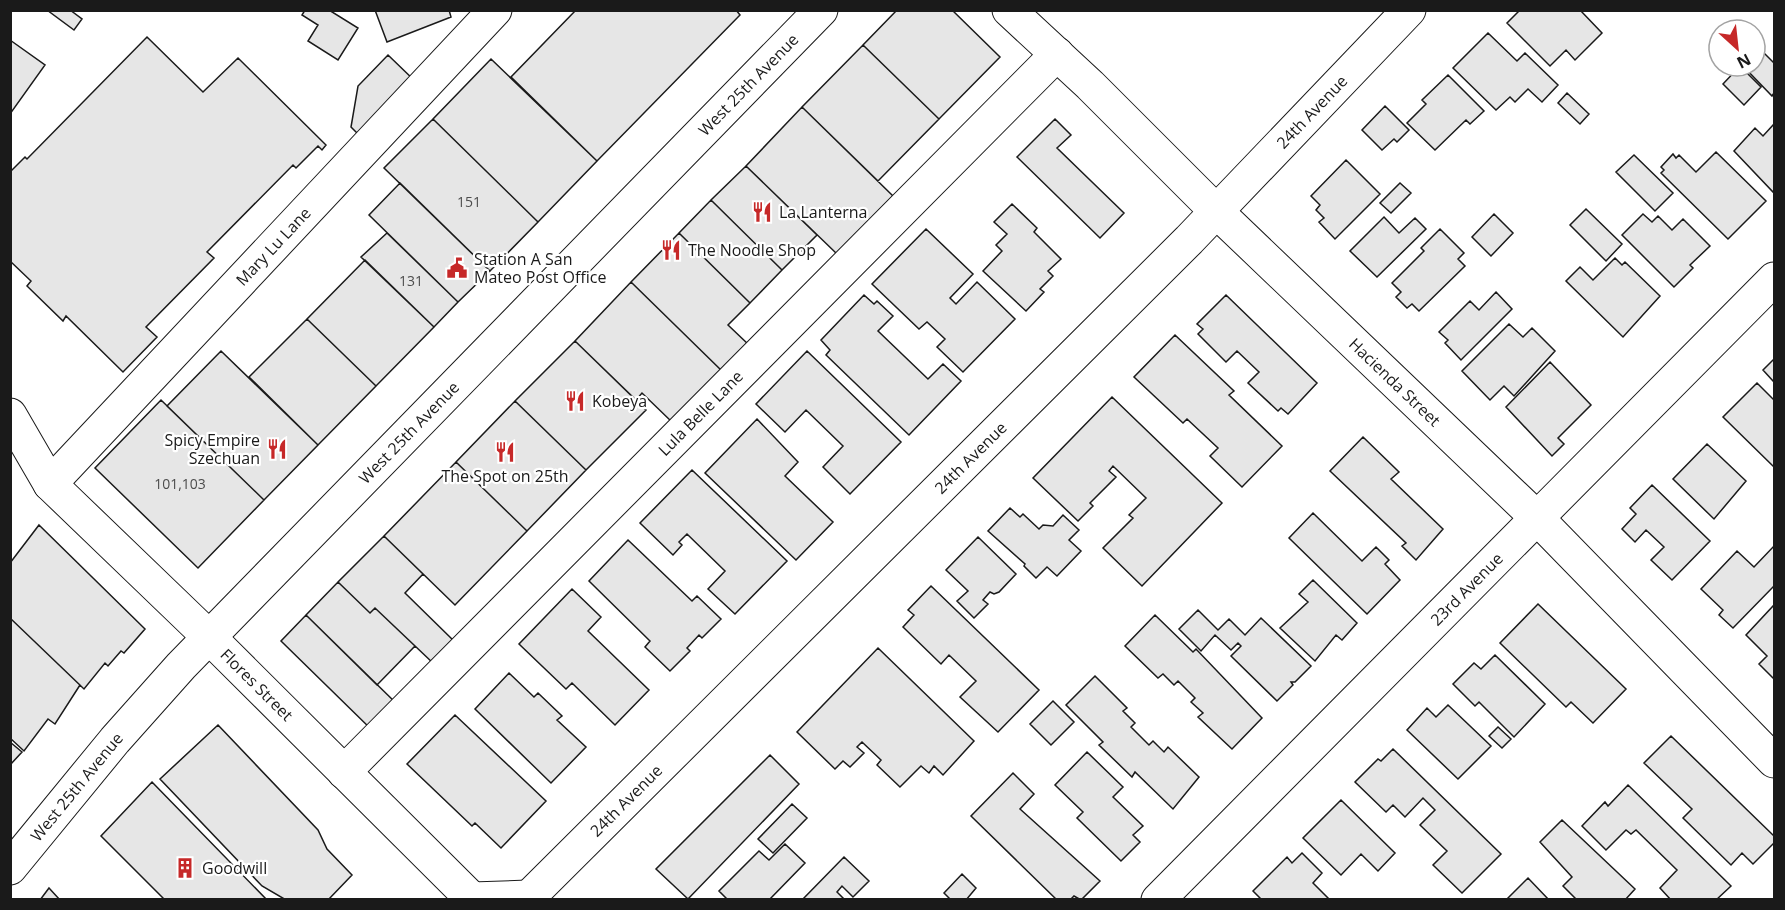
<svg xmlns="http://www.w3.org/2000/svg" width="1785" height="910" viewBox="0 0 1785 910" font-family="'Open Sans',sans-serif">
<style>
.building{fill:#e6e6e6;stroke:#1a1a1a;stroke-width:1.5}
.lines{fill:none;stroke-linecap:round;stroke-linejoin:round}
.minor-casing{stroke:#1a1a1a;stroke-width:35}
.minor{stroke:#fff;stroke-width:33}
.labels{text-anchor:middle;stroke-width:4.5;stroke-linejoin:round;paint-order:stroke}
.number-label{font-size:14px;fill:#4d4d4d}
.street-label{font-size:16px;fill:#1a1a1a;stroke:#fff}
.poi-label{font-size:16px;fill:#1a1a1a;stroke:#fff;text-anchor:start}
</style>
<rect width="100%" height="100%" fill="#fff"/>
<path class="building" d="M 47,10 L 70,10 L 82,19 L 74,30 Z
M 305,10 L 329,10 L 358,28 L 338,60 L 308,41 L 318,25 L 302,15 Z
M 375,10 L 449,10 L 451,17 L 387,42 Z
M 576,10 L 736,10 L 740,15 L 597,161 L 511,77 Z
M 897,10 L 952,10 L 1000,57 L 939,119 L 863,45 Z
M 1520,10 L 1580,10 L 1602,33 L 1575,60 L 1566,50 L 1550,66 L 1507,23 Z
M 1488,33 L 1517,61 L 1525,53 L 1558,85 L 1542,102 L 1528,89 L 1515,102 L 1510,97 L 1496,110 L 1453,68 Z
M 147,37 L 203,92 L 238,58 L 326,145 L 322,150 L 318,146 L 296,168 L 293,165 L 207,252 L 214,258 L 146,327 L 157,337 L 123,372 L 66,316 L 63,321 L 27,286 L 31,281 L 10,261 L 10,172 L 25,157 L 27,159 Z
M 10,40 L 45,65 L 10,114 Z
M 1755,44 L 1774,63 L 1774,93 L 1772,96 L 1743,66 L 1755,66 Z
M 863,45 L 939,119 L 878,181 L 802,107 Z
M 388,55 L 417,83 L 363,139 L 351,127 L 358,86 Z
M 491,59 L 597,161 L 538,222 L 433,119 Z
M 1740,66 L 1761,87 L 1744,105 L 1723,84 Z
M 1448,75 L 1484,111 L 1470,124 L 1466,120 L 1435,150 L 1407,123 L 1426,104 L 1422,100 Z
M 1567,93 L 1589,114 L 1580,124 L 1558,103 Z
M 1385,106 L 1409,130 L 1397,142 L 1394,139 L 1382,150 L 1362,130 Z
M 802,107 L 893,196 L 837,254 L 746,166 Z
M 433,119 L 538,222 L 490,271 L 384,168 Z
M 1055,119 L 1071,135 L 1057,148 L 1124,213 L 1100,238 L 1017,157 Z
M 1774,124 L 1774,193 L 1734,151 L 1755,128 L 1763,136 Z
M 1716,152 L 1766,201 L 1728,239 L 1661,173 L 1664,170 L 1661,167 L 1673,154 L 1676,158 L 1679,155 L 1696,172 Z
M 1634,155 L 1673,193 L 1655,211 L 1616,172 Z
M 1346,160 L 1380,194 L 1335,239 L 1319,222 L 1324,218 L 1316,210 L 1320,205 L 1311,196 Z
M 746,166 L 817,235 L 782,270 L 711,200 Z
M 400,183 L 490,271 L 458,302 L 369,215 Z
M 1400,183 L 1411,193 L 1391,213 L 1380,203 Z
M 711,200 L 782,270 L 750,303 L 679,233 Z
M 1012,204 L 1037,228 L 1034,232 L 1061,259 L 1048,271 L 1053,276 L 1040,289 L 1044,292 L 1026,311 L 983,271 L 1002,251 L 996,245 L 1007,234 L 994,222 Z
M 1586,209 L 1622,244 L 1606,261 L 1570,225 Z
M 1494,214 L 1513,233 L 1491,256 L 1472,237 Z
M 1643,214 L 1652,222 L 1658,216 L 1672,230 L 1683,219 L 1710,246 L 1690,265 L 1693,268 L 1674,287 L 1622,235 Z
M 1384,217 L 1399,233 L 1415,218 L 1426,229 L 1377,277 L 1350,251 Z
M 926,229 L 973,274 L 950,298 L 956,304 L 977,282 L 1015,319 L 963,372 L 937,347 L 945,339 L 927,322 L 919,329 L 872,284 Z
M 1440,229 L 1464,253 L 1458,259 L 1465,266 L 1419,311 L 1412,304 L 1407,308 L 1396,297 L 1401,292 L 1392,283 L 1424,251 L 1421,248 Z
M 387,233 L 458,302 L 434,327 L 361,257 Z
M 679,233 L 750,303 L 728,325 L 749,345 L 723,372 L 631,282 Z
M 1615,258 L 1622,265 L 1625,262 L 1660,296 L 1623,337 L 1566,281 L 1580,267 L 1593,280 Z
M 365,260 L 434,327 L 376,386 L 307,319 Z
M 631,282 L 723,372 L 673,423 L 642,393 L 636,400 L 575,341 Z
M 1496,292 L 1512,309 L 1461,360 L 1445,343 L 1448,340 L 1439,332 L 1470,301 L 1479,310 Z
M 864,295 L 874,304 L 877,301 L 893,316 L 878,331 L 928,379 L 943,364 L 961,381 L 909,435 L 826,355 L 830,350 L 821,340 Z
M 1226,295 L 1317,383 L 1288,414 L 1281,408 L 1278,411 L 1248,383 L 1259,372 L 1237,351 L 1226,362 L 1198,334 L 1203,329 L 1197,324 Z
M 307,319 L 376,386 L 318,445 L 249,377 Z
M 1509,324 L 1523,337 L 1532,328 L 1555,351 L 1514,396 L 1504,386 L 1490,400 L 1462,371 Z
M 1175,335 L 1234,391 L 1229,395 L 1282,446 L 1242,487 L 1210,456 L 1218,448 L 1187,419 L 1183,423 L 1134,377 Z
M 575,341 L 646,410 L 586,470 L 515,401 Z
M 221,351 L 318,445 L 264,500 L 167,406 Z
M 807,351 L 901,442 L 850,494 L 823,467 L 843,446 L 806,410 L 785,432 L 756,404 Z
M 1774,359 L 1774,382 L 1763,370 Z
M 1550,362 L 1591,405 L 1558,438 L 1564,444 L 1552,456 L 1506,407 Z
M 1757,383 L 1774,400 L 1774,467 L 1723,417 Z
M 1112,397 L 1222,503 L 1142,586 L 1103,548 L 1133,518 L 1129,515 L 1146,498 L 1113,466 L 1109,471 L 1116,477 L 1090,503 L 1093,506 L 1078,521 L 1033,478 Z
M 161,400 L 264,500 L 198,568 L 95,468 Z
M 515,401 L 586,470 L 527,531 L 456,462 Z
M 757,419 L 798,462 L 785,476 L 833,522 L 796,560 L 705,473 Z
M 1363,437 L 1399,472 L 1391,479 L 1443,529 L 1416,560 L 1402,546 L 1406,543 L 1330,471 Z
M 1707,444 L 1746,481 L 1714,519 L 1673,479 Z
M 456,462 L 527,531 L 455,605 L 384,536 Z
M 692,470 L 787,561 L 735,614 L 708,589 L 725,571 L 687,534 L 679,542 L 682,545 L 673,555 L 640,523 Z
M 1652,485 L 1710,541 L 1672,580 L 1651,560 L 1664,547 L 1646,530 L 1635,542 L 1622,529 L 1636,514 L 1630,508 Z
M 1010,508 L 1020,517 L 1023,514 L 1039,529 L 1043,525 L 1053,526 L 1063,515 L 1079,530 L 1069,540 L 1081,551 L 1057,576 L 1047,567 L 1036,578 L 1024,566 L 1025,564 L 988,531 Z
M 1313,513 L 1362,561 L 1376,547 L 1389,560 L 1385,564 L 1400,580 L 1367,614 L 1289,538 Z
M 39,525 L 145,629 L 124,653 L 121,651 L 108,666 L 105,663 L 84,689 L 10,618 L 10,563 Z
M 384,536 L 423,574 L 405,593 L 455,642 L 434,664 L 375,608 L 370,613 L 338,582 Z
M 978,537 L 1016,574 L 999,592 L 994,594 L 990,592 L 983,600 L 988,604 L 974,618 L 957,601 L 968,591 L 946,570 Z
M 628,540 L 692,601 L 697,596 L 721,619 L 702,638 L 699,635 L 687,648 L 690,651 L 670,671 L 645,647 L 650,641 L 589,581 Z
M 1774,546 L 1774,586 L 1733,628 L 1719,615 L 1723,610 L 1701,589 L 1737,551 L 1754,567 Z
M 1313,580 L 1357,623 L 1342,640 L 1336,635 L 1315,661 L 1280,628 L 1308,602 L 1299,594 Z
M 338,582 L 370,613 L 375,608 L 415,646 L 377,685 L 306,615 Z
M 931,586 L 1039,690 L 998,732 L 960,697 L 976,681 L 949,655 L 941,664 L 903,627 L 914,615 L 908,610 Z
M 572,589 L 601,617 L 588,631 L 649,690 L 615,725 L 572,683 L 566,689 L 519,644 Z
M 1538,604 L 1626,689 L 1593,723 L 1571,702 L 1566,707 L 1500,643 Z
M 1774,605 L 1774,679 L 1759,664 L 1767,656 L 1746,635 Z
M 1198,610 L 1218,630 L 1229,619 L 1245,635 L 1261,618 L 1311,666 L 1295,682 L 1291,682 L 1293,685 L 1277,701 L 1231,656 L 1241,646 L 1238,643 L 1231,650 L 1215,635 L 1201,651 L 1179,629 Z
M 306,615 L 400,707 L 375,733 L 281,641 Z
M 1155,615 L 1193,652 L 1196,649 L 1262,718 L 1232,749 L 1198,717 L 1203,713 L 1191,702 L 1195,698 L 1178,681 L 1174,685 L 1163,674 L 1158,678 L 1125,646 Z
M 10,618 L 80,685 L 55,724 L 48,719 L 24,751 L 10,738 Z
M 878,648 L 974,741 L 943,775 L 934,766 L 929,773 L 921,766 L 900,787 L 877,765 L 881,760 L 862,742 L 857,747 L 864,753 L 850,767 L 843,761 L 835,769 L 797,732 Z
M 1495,655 L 1545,704 L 1514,737 L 1479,702 L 1475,706 L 1453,684 L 1474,663 L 1481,669 Z
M 509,673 L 534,697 L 538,693 L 562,716 L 557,720 L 586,747 L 551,783 L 475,709 Z
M 1095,676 L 1127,708 L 1123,711 L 1135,723 L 1131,727 L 1149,745 L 1153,741 L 1164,752 L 1168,747 L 1199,777 L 1173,809 L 1135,772 L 1132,777 L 1099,745 L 1103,742 L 1066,705 Z
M 1053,701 L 1074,722 L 1051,745 L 1030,724 Z
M 1448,705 L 1491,746 L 1458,779 L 1407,730 L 1427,708 L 1436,717 Z
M 455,715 L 546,801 L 501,848 L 475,823 L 472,826 L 407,764 Z
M 218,725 L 318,830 L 327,849 L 352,875 L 328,900 L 286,900 L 262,886 L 160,779 Z
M 1498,727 L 1511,739 L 1502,748 L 1489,736 Z
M 1671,736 L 1774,836 L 1774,843 L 1753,864 L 1742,853 L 1731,865 L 1683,818 L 1692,809 L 1644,763 Z
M 10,742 L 22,752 L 10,765 Z
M 1393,749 L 1501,854 L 1462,893 L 1433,865 L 1447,851 L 1420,825 L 1435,810 L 1423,798 L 1405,817 L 1393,805 L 1386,812 L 1355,782 L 1378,759 L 1381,761 Z
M 1087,752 L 1123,787 L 1113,797 L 1143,826 L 1133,835 L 1140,842 L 1121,861 L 1077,818 L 1083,812 L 1055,785 Z
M 770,755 L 799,784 L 688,899 L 656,869 Z
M 1013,773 L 1034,794 L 1020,809 L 1100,881 L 1081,900 L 1074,896 L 1070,900 L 1057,900 L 971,816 Z
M 152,782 L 267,900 L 165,900 L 101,836 Z
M 1628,785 L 1731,886 L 1716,900 L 1671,900 L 1660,888 L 1677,870 L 1636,830 L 1631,834 L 1626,830 L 1606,850 L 1582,826 L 1605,802 L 1608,806 Z
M 1341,800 L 1395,853 L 1378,871 L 1361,854 L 1341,875 L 1303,838 Z
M 792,804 L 807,818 L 773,853 L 758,839 Z
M 1562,820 L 1635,889 L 1625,900 L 1577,900 L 1563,886 L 1572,877 L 1540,842 Z
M 785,844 L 805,863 L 769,900 L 728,900 L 719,891 L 759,851 L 769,860 Z
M 1302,853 L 1322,873 L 1313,883 L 1330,900 L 1262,900 L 1253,891 L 1287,857 L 1292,863 Z
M 844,857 L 869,881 L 853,897 L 842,886 L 837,892 L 845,900 L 802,900 Z
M 962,874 L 976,888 L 966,900 L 951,900 L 944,893 Z
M 1528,878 L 1549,900 L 1506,900 Z
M 49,888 L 60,900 L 40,900 Z"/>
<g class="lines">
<g class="minor-casing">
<g id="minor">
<path id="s1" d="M 1009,10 L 1090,85 L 1216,211 L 1537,518 L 1774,761"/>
<path id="s2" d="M 10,415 L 50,484 L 209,637 L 472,899 L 528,897 L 534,900"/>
<path id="s3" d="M 50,484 L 495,10"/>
<path id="s4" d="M 344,772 L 1057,54"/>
<path id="s5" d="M 10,868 L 115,740 L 181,666 L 821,10"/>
<path id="s6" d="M 526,900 L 1189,240 L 1409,10"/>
<path id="s7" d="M 1158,900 L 1774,279"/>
</g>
</g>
<use href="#minor" class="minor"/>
</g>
<defs>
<g id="restaurant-bare" transform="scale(1.62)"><path d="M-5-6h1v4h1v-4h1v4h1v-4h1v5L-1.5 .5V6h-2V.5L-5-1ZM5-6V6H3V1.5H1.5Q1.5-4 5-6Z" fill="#c62828" stroke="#fff" stroke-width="2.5" paint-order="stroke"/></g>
<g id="civic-bare" transform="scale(1.62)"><path d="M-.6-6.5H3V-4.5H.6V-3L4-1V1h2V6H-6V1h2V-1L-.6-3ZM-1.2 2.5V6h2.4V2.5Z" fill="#c62828" stroke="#fff" stroke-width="2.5" paint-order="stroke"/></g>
<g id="building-bare" transform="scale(1.62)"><path d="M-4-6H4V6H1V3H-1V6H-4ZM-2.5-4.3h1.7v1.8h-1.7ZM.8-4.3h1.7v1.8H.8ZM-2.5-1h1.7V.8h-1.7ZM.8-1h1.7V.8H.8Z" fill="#c62828" stroke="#fff" stroke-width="2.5" paint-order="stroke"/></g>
</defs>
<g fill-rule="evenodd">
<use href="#restaurant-bare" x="762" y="212"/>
<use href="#restaurant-bare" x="671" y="250"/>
<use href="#civic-bare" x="457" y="268"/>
<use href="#restaurant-bare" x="575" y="401"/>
<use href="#restaurant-bare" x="277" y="449"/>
<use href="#restaurant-bare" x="505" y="452"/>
<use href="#building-bare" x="185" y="868"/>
</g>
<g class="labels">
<g class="number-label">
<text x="469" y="207">151</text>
<text x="411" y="286">131</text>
<text x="180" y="489">101,103</text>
</g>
<g class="street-label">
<text dy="6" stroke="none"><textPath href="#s5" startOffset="1077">West 25th Avenue</textPath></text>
<text dy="6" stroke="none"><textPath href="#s6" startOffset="1113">24th Avenue</textPath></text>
<text dy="6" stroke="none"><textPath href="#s3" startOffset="326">Mary Lu Lane</textPath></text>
<text dy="6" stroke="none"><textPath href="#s1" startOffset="536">Hacienda Street</textPath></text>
<text dy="6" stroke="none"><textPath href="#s4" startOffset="506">Lula Belle Lane</textPath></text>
<text dy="6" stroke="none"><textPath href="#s5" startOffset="591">West 25th Avenue</textPath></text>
<text dy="6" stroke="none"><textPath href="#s6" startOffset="627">24th Avenue</textPath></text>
<text dy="6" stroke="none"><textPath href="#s7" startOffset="438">23rd Avenue</textPath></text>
<text dy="6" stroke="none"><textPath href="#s2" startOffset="368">Flores Street</textPath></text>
<text dy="6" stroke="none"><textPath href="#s5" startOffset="105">West 25th Avenue</textPath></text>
<text dy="6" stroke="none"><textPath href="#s6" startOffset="141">24th Avenue</textPath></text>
</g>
<g class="poi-label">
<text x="779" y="218">La Lanterna</text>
<text x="688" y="256">The Noodle Shop</text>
<text x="474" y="265">Station A San<tspan x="474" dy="18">Mateo Post Office</tspan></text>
<text x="592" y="407">Kobeya</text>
<text x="260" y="446" text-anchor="end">Spicy Empire<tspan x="260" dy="18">Szechuan</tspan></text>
<text x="505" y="482" text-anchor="middle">The Spot on 25th</text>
<text x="202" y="874">Goodwill</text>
</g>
</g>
<rect width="1785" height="910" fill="none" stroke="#1a1a1a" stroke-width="24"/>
<g transform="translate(1737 48) rotate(153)"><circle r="28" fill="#ffffff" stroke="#a3a3a3" stroke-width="1.5"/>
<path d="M0-4.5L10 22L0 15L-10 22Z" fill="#c62828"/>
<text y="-9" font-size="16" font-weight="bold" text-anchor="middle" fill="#1a1a1a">N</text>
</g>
</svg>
